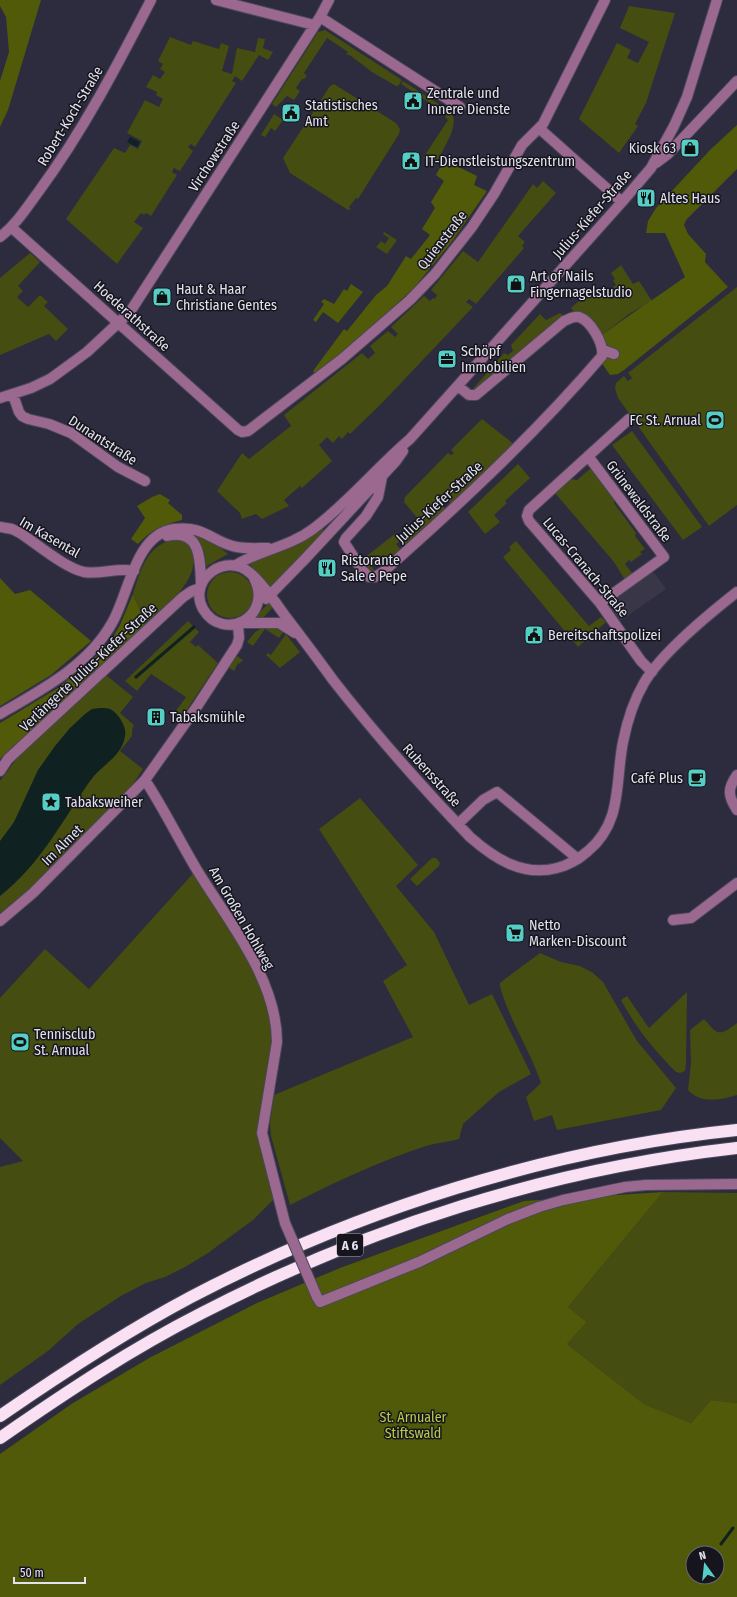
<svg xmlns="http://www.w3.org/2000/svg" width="737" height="1597" viewBox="0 0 737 1597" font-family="'Fira Sans Condensed',sans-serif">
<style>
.industrial{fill:#393747}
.green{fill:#454d10}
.forest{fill:#505a09;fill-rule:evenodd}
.water{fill:#0f2121}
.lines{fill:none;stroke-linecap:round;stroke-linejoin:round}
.stream{stroke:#0f2121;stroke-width:3}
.minor-casing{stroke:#4a485a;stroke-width:12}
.highway-casing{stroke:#4a485a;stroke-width:14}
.minor{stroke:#9b698f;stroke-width:10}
.highway{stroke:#f9e0f3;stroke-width:12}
.minor-bridge-casing{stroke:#4a485a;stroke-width:12;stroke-linecap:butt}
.minor-bridge{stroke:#9b698f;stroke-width:10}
.labels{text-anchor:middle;stroke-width:3;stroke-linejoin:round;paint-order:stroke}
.shield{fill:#16151d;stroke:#a6a5b0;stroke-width:1}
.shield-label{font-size:13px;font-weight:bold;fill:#e3e3ef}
.poi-label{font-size:14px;fill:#e3e3ef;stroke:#16151d;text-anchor:start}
.street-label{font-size:14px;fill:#e3e3ef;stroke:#16151d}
.park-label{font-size:14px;fill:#b8cb4c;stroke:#16151d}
</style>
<rect width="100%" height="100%" fill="#2d2b3e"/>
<path class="industrial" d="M 652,570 L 666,589 L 620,621 L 606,602 Z"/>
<path class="green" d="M 629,6 L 675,13 L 646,103 L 635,124 L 638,126 L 619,153 L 579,119 L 617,43 L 631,50 L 627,58 L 638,63 L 649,42 L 620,28 Z
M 325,30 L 402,80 L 398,86 L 396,86 L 372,72 L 351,56 L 346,54 L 348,52 L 327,38 L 304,73 L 307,76 L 304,79 L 302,79 L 296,88 L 300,91 L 294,100 L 287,96 L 276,107 L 272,104 L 318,32 Z
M 170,37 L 191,45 L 193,41 L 219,49 L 221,43 L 229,46 L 222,71 L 232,74 L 237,48 L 255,52 L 258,38 L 265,39 L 263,48 L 273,52 L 268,60 L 259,55 L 242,81 L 235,76 L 232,81 L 236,83 L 195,147 L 191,144 L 188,147 L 193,151 L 180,171 L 174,168 L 172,172 L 177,175 L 151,216 L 146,213 L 144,215 L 141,213 L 134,222 L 143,228 L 117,264 L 66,219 L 114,148 L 125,153 L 130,145 L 138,149 L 142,141 L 127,133 L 145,100 L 159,107 L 163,99 L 156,95 L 157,92 L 146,87 L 153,75 L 160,79 L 165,72 L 160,69 L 163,64 L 158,61 Z
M 403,81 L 451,112 C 461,125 441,152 435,165 L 423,158 L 448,120 L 445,117 L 447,114 L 401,84 Z
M 334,84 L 396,123 L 400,129 L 399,134 L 358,199 L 356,198 L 349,207 L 351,209 L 348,210 L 290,173 L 283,158 L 330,86 Z
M 274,114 L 283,120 L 275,131 L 271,128 L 265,137 L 261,135 Z
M 543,181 L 556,193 L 518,236 L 525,242 L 522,246 L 524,248 L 476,304 L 469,299 L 466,302 L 473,307 L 382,403 L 350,434 L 348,432 L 342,439 L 339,436 L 333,443 L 327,437 L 319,445 L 332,461 L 302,488 L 300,486 L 284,500 L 289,506 L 262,519 L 256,514 L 242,519 L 240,513 L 217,491 L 242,453 L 249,459 L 291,426 L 284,415 L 362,353 L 368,359 L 375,353 L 370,346 L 388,331 L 395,337 L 398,334 L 391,327 L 424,296 L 430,301 L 433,298 L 435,299 L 437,295 L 431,290 L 463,251 L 478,262 L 533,184 L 537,188 Z
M 384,232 L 397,240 L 387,254 L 376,247 L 381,241 L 385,244 L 389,238 L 383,234 Z
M 30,253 L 40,262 L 18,286 L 23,291 L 17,297 L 28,307 L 40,295 L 48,302 L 44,306 L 68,329 L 56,341 L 49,334 L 0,355 L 0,278 Z
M 621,265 L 633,284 L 639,281 L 652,301 L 629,314 L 602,335 L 582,312 L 573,311 L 571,308 L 593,289 L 600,297 L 616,285 L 613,280 L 615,279 L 611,273 Z
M 737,287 L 737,505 L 709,526 L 618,398 L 615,388 L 616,383 L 624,376 L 628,381 L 632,378 L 628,373 Z
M 560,313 L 565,317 L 473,391 L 473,389 L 504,353 L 508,355 L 513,351 L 511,345 L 540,314 L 546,320 Z
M 482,419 L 515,445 L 453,505 L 439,494 L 436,498 L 443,504 L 443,505 L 446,511 L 404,547 L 400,541 L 396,544 L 401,550 L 396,556 L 394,554 L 389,558 L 390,561 L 385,565 L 383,565 L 378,559 L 375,561 L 376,564 L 372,567 L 376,573 L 373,574 L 359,562 L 396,533 L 399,536 L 419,520 L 404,502 L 405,497 L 448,453 L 451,455 L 454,453 L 451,450 Z
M 632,431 L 702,527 L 683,540 L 612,445 Z
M 518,464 L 530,478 L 505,501 L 507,503 L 494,515 L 500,522 L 485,534 L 468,512 Z
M 591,468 L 615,498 L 614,503 L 636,533 L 635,536 L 645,549 L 640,552 L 642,554 L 631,562 L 629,560 L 625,564 L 633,574 L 625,580 L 614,562 L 555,493 L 570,479 L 577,480 Z
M 322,528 L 325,531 L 271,587 L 269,587 L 248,562 L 298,545 Z
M 188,531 L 210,539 L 228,554 L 205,567 C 207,548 200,544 188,531 Z
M 171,540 L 179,540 L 189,544 C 208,575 165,606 146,625 L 133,594 C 140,572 146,547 171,540 Z
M 516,541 L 589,626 L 601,617 L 606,622 L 578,647 L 503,557 L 511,550 L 509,547 Z
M207 595a23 23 0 1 1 46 0a23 23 0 1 1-46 0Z
M 270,602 L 273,607 L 263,618 L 254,618 Z
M 188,621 L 199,632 L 190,642 L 196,647 L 198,645 L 218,663 L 182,717 L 175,712 L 186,697 L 151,674 L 137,691 L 125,681 Z
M 264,627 L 273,627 L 284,631 L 279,638 L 265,629 L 253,646 L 247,642 L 255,632 Z
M 286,634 L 300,652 L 280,668 L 266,655 L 268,653 L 271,655 Z
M 237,656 L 243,660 L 239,664 L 238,663 L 234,671 L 228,667 Z
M 106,675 L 133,697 L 120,713 L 134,725 L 132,730 L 132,736 L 120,751 L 143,769 L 128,791 L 32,888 L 0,916 L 0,781 L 21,753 Z
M 360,798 L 418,865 L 396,886 L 434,932 L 469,1005 L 492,994 L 531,1074 L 499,1092 L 463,1124 L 459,1139 C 448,1142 436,1143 426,1146 C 379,1161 334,1183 290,1205 L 271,1136 L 270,1123 L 274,1095 L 413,1037 L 383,981 L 407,965 L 319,829 Z
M 432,858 L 436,858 L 440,863 L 439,866 L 417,886 L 410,879 Z
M 197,869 L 251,956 L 277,1027 L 262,1125 L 277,1196 L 253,1220 L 208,1253 L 185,1267 L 165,1277 L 146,1283 L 121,1296 L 78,1324 L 48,1351 L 0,1385 L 0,1167 L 23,1161 L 0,1138 L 0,998 L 45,949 L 89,989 Z
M 540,953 L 561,962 L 580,966 L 593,973 L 603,982 L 637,1041 L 676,1088 L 661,1110 L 557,1130 L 552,1115 L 534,1121 L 526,1097 L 541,1083 C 530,1050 509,1020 500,986 L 500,983 L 505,979 Z
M 687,992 L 686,1064 L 685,1071 L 680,1073 L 676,1072 C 654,1050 636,1028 621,1000 L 627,996 L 649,1028 Z
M 704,1019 C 718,1035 719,1037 737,1023 L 737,1095 C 722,1100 700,1104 688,1090 L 691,1063 L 690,1030 Z
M 663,1192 L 737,1193 L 737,1403 L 711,1400 L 691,1423 L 644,1404 L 567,1344 L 587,1322 L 568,1307 Z"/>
<path class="forest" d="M 0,0 L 41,0 L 8,110 L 0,127 L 0,81 L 9,52 L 6,17 L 0,6 Z
M 737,125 L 737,169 L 686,220 L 684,225 L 688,234 L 706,254 L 705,262 L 728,287 L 624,370 L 618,374 L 610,375 L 601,362 L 605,356 L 616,359 L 618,352 L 615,349 L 606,345 L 602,335 C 629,315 657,297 685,277 L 665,233 L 646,233 L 648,221 L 656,208 L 710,150 Z
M 444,160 L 477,176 L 474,185 L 487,191 L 453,240 L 414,288 L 366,332 L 326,365 L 314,373 L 313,371 L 344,329 L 347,331 L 376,295 L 387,286 L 406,256 L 411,259 L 430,235 L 422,229 L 435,208 L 431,202 L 444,181 L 436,175 Z
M 351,284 L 363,292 L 338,323 L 323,312 L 316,322 L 313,320 L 324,304 L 321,302 L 324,299 L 334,304 L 344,289 L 347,291 Z
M 160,494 L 170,500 L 168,503 L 182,515 L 182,520 C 161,526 154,528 138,544 L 131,539 L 145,518 L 137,506 L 152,497 Z
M 0,578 L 15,594 L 30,590 L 91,641 L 51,675 L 0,706 Z
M 133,594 L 146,625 L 31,732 L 14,745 L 0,759 L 0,723 L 58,688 L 101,652 L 112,639 L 120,625 Z
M 663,1192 L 568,1307 L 587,1322 L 567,1344 L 644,1404 L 691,1423 L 711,1400 L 737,1403 L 737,1597 L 0,1597 L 0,1454 L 73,1403 L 151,1357 L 257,1303 L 340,1268 L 524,1201 ZM 693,1553 L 717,1553 L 717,1577 L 693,1577 Z"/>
<path class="water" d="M 130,137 L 140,142 L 137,147 L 127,142 Z
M 100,708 C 104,708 108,708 112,710 C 119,715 127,727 125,736 C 122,757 101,765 90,781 C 62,821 40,865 0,896 L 0,841 L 14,822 L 38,770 L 55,746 L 70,728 L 85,714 L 92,709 Z"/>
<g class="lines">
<path class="stream" d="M 136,677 L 194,627
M 721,1544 L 733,1528"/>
<g class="minor-casing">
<path id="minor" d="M 216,0 L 314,25
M 320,17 L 460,107
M 540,129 L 622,202
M 656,163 L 668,154 L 737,81
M 11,227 L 238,430 L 242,432 L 248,431 L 342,359 L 410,300 L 435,274 L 472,227 L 494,194 L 522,145 L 543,124 L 605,0
M 0,237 C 16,225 27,207 39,191 C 83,131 117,66 151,0
M 603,350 L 614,354
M 13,395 L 19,412 L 22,416 L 28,419 L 49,424 L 71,433 L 118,467 L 145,481
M 0,398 L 31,388 L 50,379 L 87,352 L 130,312 L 320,17 L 329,0
M 629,419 L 529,510 L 527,516 L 529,521 L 600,603 L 641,661 L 652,672
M 588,456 L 664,557 L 600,603
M 382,477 L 378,497 L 366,516 L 346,538 L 344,542 L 362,570 L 369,577 L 375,577 L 383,572 C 460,504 535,434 602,356 C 604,344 591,321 579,317 C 574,316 569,319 564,321 L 476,395 L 469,395 L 458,386
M 0,527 L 12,529 L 20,533 C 37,544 65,568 84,572 C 101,575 117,567 134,571
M 167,536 C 202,528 200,562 201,585
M 236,565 C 260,550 289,547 313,529 C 348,503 377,467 410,439 L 622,202 L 651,168 L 674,126 L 687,97 L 717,0
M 254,578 C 274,617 223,643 203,609 C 187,580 226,551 250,573 C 264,585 275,602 286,617 C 302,638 318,659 333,680 C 376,735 422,787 470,837 C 495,859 523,877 557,868 C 569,865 579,859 588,851 C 623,822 615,782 623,742 C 627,722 634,700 644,683 C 662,652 709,614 737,592
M 266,599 L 305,559 L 396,461 L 403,451
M 242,623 L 279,623 L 295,633
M 0,714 C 41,690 88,666 112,623 C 129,594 135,534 174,529 C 205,525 213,543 237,547 C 247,549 258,548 268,548
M 0,771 L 8,759 L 183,597 L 192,591 L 200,588
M 737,775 C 727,789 728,796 737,810
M 145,780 C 164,809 179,840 197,870 C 228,921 277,979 277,1042 L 262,1133 L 285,1223
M 458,824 L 483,800 L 497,792 L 578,859
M 673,920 L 691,918 L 737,883
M 0,921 L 33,893 L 145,780 L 196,708 L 237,645 L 239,638 L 238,624
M 317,1297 L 320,1302 L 419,1262 L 508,1219 L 539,1207 L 563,1200 L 625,1187 L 646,1185 L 737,1184"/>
</g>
<g class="highway-casing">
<path id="highway" d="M 0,1416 C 61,1374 125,1332 191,1297 C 357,1210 550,1149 737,1130
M 0,1438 C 65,1393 131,1349 202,1313 C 368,1227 550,1169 737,1148"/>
</g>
<use href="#minor" class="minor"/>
<use href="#highway" class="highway"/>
<g class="minor-bridge-casing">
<path id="minor-bridge" d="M 285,1223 L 317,1297"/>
</g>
<use href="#minor-bridge" class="minor-bridge"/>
</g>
<defs>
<g id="civic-square" transform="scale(1)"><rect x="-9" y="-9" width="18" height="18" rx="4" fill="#55cec6" stroke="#16151d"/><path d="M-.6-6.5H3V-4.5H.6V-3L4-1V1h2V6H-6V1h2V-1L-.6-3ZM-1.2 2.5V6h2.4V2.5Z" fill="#111"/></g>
<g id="shop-square" transform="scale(1)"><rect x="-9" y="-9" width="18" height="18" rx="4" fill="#55cec6" stroke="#16151d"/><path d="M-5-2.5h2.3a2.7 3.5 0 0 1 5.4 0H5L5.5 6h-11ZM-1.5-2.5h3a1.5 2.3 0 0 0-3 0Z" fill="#111"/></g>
<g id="restaurant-square" transform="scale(1)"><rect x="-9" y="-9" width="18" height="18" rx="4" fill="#55cec6" stroke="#16151d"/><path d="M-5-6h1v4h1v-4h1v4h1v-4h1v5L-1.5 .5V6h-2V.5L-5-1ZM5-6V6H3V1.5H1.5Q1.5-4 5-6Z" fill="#111"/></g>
<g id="office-square" transform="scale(1)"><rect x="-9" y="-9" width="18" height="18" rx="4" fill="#55cec6" stroke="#16151d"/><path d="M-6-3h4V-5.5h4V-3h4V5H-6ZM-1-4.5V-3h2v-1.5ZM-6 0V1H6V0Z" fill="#111"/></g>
<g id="stadium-square" transform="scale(1)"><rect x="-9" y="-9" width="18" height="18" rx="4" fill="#55cec6" stroke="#16151d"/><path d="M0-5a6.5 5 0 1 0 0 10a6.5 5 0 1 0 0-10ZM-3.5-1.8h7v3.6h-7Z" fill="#111"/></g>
<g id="building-square" transform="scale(1)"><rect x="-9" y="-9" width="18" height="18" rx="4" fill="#55cec6" stroke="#16151d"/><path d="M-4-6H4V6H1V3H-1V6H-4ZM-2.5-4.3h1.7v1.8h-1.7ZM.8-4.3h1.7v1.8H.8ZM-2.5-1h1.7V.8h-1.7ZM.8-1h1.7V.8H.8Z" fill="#111"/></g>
<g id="cafe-square" transform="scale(1)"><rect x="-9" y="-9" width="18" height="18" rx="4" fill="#55cec6" stroke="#16151d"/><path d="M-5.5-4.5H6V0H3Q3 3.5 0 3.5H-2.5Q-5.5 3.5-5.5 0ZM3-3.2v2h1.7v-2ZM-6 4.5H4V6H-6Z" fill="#111"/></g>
<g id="sight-square" transform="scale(1)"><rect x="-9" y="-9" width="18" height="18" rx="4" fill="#55cec6" stroke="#16151d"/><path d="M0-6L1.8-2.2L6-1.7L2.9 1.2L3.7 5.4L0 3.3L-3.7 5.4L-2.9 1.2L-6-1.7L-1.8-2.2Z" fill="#111"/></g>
<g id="supermarket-square" transform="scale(1)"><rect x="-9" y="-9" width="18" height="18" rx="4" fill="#55cec6" stroke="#16151d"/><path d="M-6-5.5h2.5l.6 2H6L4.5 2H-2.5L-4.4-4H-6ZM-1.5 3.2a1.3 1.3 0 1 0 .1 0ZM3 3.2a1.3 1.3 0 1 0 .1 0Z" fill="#111"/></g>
</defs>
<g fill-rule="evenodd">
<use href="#civic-square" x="413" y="101"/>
<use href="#civic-square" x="291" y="113"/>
<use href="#shop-square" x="690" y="148"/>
<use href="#civic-square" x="411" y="161"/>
<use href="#restaurant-square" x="646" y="198"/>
<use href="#shop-square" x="516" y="284"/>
<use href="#shop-square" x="162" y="297"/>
<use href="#office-square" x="447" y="359"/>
<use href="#stadium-square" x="715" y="420"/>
<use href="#restaurant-square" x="327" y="568"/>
<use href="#civic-square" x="534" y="635"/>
<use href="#building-square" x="156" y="717"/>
<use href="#cafe-square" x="697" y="778"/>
<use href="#sight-square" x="51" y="802"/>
<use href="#supermarket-square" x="515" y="933"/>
<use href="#stadium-square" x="20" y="1042"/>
</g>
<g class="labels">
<rect class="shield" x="337" y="1234" width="26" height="22" rx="3"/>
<g class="shield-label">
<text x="350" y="1250">A 6</text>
</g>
<g class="poi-label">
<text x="427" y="98">Zentrale und<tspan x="427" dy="16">Innere Dienste</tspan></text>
<text x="305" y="110">Statistisches<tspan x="305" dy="16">Amt</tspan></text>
<text x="676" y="153" text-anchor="end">Kiosk 63</text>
<text x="425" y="166">IT-Dienstleistungszentrum</text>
<text x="660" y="203">Altes Haus</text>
<text x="530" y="281">Art of Nails<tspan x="530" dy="16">Fingernagelstudio</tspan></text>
<text x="176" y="294">Haut &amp; Haar<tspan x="176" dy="16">Christiane Gentes</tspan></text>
<text x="461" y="356">Schöpf<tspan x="461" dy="16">Immobilien</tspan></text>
<text x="701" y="425" text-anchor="end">FC St. Arnual</text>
<text x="341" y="565">Ristorante<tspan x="341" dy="16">Sale e Pepe</tspan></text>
<text x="548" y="640">Bereitschaftspolizei</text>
<text x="170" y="722">Tabaksmühle</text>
<text x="683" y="783" text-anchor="end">Café Plus</text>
<text x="65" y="807">Tabaksweiher</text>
<text x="529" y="930">Netto<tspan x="529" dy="16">Marken-Discount</tspan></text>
<text x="34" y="1039">Tennisclub<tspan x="34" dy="16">St. Arnual</tspan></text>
</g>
<g class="street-label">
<text transform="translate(70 116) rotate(-59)" y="5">Robert-Koch-Straße</text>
<text transform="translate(214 156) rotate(-57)" y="5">Virchowstraße</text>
<text transform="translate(592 214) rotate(-49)" y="5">Julius-Kiefer-Straße</text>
<text transform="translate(442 240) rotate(-52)" y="5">Quienstraße</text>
<text transform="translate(132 316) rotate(42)" y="5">Hoederathstraße</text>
<text transform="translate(103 440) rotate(33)" y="5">Dunantstraße</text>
<text transform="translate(639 501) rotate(53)" y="5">Grünewaldstraße</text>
<text transform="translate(439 502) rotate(-43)" y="5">Julius-Kiefer-Straße</text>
<text transform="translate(50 537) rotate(30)" y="5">Im Kasental</text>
<text transform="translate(586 567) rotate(50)" y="5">Lucas-Cranach-Straße</text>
<text transform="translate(88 667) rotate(-43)" y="5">Verlängerte Julius-Kiefer-Straße</text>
<text transform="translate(432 775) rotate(48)" y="5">Rubensstraße</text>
<text transform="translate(62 845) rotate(-45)" y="5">Im Almet</text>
<text transform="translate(242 918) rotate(60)" y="5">Am Großen Hohlweg</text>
</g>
<g class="park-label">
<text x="413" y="1422">St. Arnualer<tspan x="413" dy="16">Stiftswald</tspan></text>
</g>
</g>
<g transform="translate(705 1565) rotate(345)"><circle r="19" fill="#16151d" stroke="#686771"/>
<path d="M0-3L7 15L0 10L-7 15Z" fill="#55cec6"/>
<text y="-6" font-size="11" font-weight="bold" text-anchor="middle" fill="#e3e3ef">N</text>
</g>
<path d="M14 1577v6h71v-6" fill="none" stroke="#e3e3ef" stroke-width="2"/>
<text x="20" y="1577" font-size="12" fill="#e3e3ef" stroke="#16151d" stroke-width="3" paint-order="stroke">50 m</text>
</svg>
